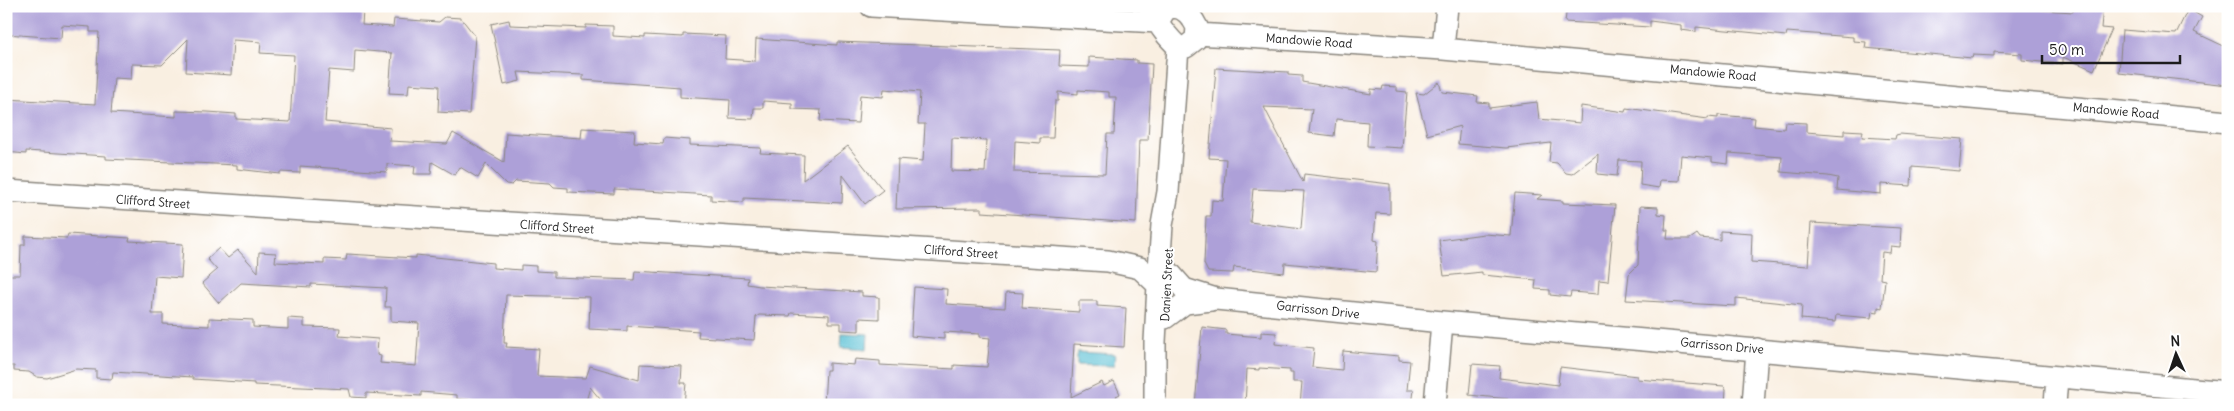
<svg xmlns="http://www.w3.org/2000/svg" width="2234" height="411" viewBox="0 0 2234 411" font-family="Delius,sans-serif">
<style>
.water{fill:#58c0d4;stroke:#3a6e78}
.building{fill:#ada0d8;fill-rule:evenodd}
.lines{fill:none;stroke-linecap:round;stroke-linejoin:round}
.minor-casing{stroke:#8a867e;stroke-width:24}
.minor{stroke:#fff;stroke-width:21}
.labels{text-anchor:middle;stroke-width:4;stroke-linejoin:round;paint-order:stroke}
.street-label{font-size:12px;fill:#1c1c1c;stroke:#fff}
</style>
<rect width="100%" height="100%" fill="#fff"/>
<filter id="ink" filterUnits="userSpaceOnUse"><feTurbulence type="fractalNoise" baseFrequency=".02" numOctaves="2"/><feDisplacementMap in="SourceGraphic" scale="10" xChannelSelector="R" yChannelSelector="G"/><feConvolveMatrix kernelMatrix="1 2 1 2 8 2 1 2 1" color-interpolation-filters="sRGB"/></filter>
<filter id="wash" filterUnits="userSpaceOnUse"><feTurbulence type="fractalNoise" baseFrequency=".0096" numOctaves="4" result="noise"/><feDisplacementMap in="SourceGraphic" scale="20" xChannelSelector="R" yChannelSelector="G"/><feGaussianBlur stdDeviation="1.12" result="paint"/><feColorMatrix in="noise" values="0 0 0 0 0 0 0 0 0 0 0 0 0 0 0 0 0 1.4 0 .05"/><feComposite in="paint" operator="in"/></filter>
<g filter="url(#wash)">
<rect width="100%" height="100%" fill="#f9efe1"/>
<path class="water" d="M 842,333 L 868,334 L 867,349 L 841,347 Z
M 1077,352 L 1115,354 L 1114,366 L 1077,365 Z"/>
<g id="blocks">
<path class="building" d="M 6,6 L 136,6 L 190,10 L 200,9 L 200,6 L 299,10 L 299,6 L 331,6 L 337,10 L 363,11 L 362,25 L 393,27 L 394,19 L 439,22 L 445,17 L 461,18 L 475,36 L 469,114 L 438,112 L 439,86 L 409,84 L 408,94 L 389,93 L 392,53 L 355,50 L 354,72 L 329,70 L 325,122 L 391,128 L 390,141 L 447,144 L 453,133 L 504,162 L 506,133 L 581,138 L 582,128 L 635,131 L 634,142 L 663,144 L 664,138 L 690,140 L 690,145 L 761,148 L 760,153 L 804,155 L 803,180 L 848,146 L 883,190 L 865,204 L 843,175 L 842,203 L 744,198 L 744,202 L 711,200 L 711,195 L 614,189 L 614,194 L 568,192 L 568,188 L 554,187 L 550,183 L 516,181 L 512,185 L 506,184 L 486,164 L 478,178 L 460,167 L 455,175 L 432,162 L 431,174 L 414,174 L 415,166 L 387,164 L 387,172 L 300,166 L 300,173 L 280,172 L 280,174 L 237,169 L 237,165 L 106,159 L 106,156 L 26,151 L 26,154 L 6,152 L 6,99 L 95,104 L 99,32 L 90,32 L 90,27 L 62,25 L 61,38 L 6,34 ZM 188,39 L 186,72 L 231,75 L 233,40 L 261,42 L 260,53 L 294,55 L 290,122 L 236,119 L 236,114 L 208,112 L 176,111 L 176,117 L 111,113 L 114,78 L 131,79 L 132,64 L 162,65 Z
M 1567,6 L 2043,6 L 2043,10 L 2073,12 L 2073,6 L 2103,6 L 2101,28 L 2112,29 L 2094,70 L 2063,57 L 2063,64 L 2022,60 L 2022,54 L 1994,52 L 1994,56 L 1973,55 L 1972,58 L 1865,48 L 1866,42 L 1853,41 L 1853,37 L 1787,32 L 1786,36 L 1696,27 L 1696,32 L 1681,30 L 1681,25 L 1650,21 L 1650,27 L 1565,22 Z
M 2188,9 L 2202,17 L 2194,32 L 2228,48 L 2228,85 L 2119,73 L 2122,30 L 2176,34 Z
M 509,20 L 510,25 L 586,28 L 586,25 L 613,26 L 613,36 L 645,38 L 645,35 L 683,37 L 683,34 L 726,36 L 725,59 L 755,61 L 756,39 L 837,45 L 837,42 L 1060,50 L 1059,66 L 1089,67 L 1089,57 L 1137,60 L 1137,63 L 1152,64 L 1148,140 L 1139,140 L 1136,223 L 982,212 L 982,208 L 896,209 L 898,159 L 923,161 L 925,124 L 918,124 L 920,92 L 884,89 L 883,97 L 860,95 L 858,123 L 820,121 L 821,110 L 792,109 L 792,103 L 763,101 L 763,108 L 754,108 L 753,119 L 729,118 L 730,100 L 680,97 L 680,87 L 583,80 L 583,75 L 518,72 L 520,81 L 504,85 L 491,24 ZM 1078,90 L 1109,92 L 1109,97 L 1116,97 L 1114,134 L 1107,134 L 1105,174 L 1014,172 L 1015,141 L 1040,143 L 1040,138 L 1053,138 L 1055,101 L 1058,101 L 1058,92 L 1078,94 ZM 952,138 L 987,140 L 985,172 L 951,171 Z
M 1216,68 L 1288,72 L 1288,75 L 1302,76 L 1302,82 L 1371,94 L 1371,89 L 1382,90 L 1383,86 L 1397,87 L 1397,91 L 1407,92 L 1402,148 L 1367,146 L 1368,122 L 1336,119 L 1334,136 L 1309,133 L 1312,109 L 1264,107 L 1303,182 L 1304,174 L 1390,184 L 1390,214 L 1376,213 L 1374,240 L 1378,241 L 1376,272 L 1285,263 L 1284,273 L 1234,267 L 1233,273 L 1208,272 L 1204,264 L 1206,216 L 1211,216 L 1212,200 L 1223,201 L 1226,159 L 1209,158 ZM 1253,189 L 1304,191 L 1301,229 L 1250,222 Z
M 1439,82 L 1442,92 L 1478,96 L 1477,102 L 1489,103 L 1489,108 L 1537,102 L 1539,119 L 1580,123 L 1581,106 L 1625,112 L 1626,108 L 1708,119 L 1708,117 L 1718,118 L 1718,115 L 1755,118 L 1754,126 L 1784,129 L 1785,122 L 1806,123 L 1806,132 L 1844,135 L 1844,130 L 1863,131 L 1862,137 L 1895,139 L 1896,135 L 1900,134 L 1962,139 L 1959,171 L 1912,167 L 1911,186 L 1881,184 L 1881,194 L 1837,190 L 1838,178 L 1828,176 L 1781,172 L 1782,157 L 1729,153 L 1728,164 L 1712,162 L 1712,158 L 1681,155 L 1679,181 L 1660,180 L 1659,188 L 1640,185 L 1641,161 L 1619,160 L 1617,176 L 1597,174 L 1598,154 L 1572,174 L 1566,173 L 1557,163 L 1549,162 L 1551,143 L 1506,148 L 1458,144 L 1460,126 L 1427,135 L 1416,93 L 1424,94 Z
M 1515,193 L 1542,195 L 1537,199 L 1563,201 L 1563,203 L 1615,205 L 1608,281 L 1599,280 L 1598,294 L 1571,292 L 1570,297 L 1550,295 L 1550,290 L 1535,289 L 1536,280 L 1482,275 L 1482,272 L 1444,276 L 1439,240 L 1484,234 L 1511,236 Z
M 1640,206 L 1658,207 L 1658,214 L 1666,215 L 1665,230 L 1668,230 L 1667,239 L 1690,239 L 1697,234 L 1700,238 L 1720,240 L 1720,231 L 1752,233 L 1751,262 L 1808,266 L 1811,223 L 1901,228 L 1900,247 L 1891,246 L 1890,253 L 1882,252 L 1880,279 L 1885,280 L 1882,308 L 1878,307 L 1878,312 L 1872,311 L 1871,318 L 1836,315 L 1835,322 L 1801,319 L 1802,305 L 1736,298 L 1736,306 L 1626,300 L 1629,274 L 1638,265 Z
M 68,234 L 130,238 L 129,241 L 183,244 L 181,278 L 155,276 L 152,314 L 163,314 L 163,324 L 209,326 L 209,318 L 253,320 L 253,327 L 288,329 L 288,318 L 304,319 L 304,327 L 340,328 L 339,336 L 378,339 L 377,355 L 381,356 L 380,363 L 416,366 L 419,323 L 391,321 L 391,307 L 385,307 L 386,288 L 311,284 L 311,287 L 241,283 L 219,303 L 202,283 L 217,270 L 207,259 L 219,248 L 228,258 L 238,250 L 258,272 L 259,252 L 276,253 L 275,262 L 324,264 L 324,259 L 346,260 L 347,254 L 416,258 L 416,255 L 493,263 L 493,268 L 521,270 L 521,265 L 536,266 L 536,271 L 554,272 L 554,277 L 634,280 L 635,271 L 748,278 L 747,284 L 760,286 L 862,292 L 862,296 L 879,297 L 879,319 L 859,318 L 859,331 L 841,330 L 841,323 L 829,323 L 829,315 L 791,313 L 790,316 L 759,315 L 756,317 L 754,340 L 698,337 L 699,331 L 627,326 L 627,331 L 589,329 L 590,297 L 506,295 L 504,343 L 507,343 L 506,347 L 539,349 L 537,376 L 586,378 L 590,366 L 639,380 L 640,364 L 682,366 L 681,383 L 686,383 L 684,405 L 605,405 L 590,387 L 585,405 L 555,405 L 483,401 L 457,399 L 457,395 L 421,392 L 421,396 L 366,393 L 366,398 L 351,397 L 349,389 L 254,385 L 254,383 L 193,379 L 193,377 L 113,372 L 112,379 L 96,378 L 96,370 L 76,369 L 47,378 L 37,377 L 29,372 L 14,371 L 14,366 L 6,366 L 6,275 L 20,275 L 21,245 L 25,245 L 25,236 L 67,238 Z
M 914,287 L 947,289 L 946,304 L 1005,308 L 1006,292 L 1023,293 L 1022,308 L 1079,312 L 1079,301 L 1097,301 L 1097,306 L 1126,308 L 1124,347 L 1074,344 L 1071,397 L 1102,382 L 1104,386 L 1114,381 L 1120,394 L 1116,396 L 1121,405 L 824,405 L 826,370 L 829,370 L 829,363 L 854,365 L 855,359 L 880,361 L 880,365 L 954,369 L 954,365 L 987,367 L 990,338 L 980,337 L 980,334 L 944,332 L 944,339 L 911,336 Z
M 1202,327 L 1226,330 L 1226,334 L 1261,337 L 1261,332 L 1276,333 L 1275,344 L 1314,348 L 1312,367 L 1342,370 L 1343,351 L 1399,356 L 1399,360 L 1410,361 L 1407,390 L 1414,390 L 1412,405 L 1300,405 L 1302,382 L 1293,382 L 1293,373 L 1290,373 L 1290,370 L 1259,368 L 1259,370 L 1247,369 L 1245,405 L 1195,405 Z
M 1472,364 L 1500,366 L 1499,378 L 1558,385 L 1560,367 L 1637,376 L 1637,379 L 1724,386 L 1726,389 L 1725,405 L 1508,405 L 1508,399 L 1469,395 Z"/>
</g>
</g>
<g filter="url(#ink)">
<use href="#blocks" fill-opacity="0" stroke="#8a867e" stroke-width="1"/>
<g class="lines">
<g class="minor-casing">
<path id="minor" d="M 871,6 L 1158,22
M 1173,7 C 1185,7 1192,17 1197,27 L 1196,39 L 1186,47 L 1178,47 C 1170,39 1163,32 1158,22 L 1165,10 Z
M 1197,34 L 1443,49 L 2228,122
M 1443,49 L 1447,6
M 6,191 L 1108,261 L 1140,268 L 1158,285
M 1168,271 L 1184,289 L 1216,299 L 1442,322 L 2228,392
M 1165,318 L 1185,303 L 1211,300
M 1155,405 L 1155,342 L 1158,285 L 1162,225 L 1168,192 L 1178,47
M 1435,405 L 1442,322
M 1753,405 L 1757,349
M 2055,405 L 2057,377"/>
</g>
<use href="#minor" class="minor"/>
</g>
</g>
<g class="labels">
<g class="street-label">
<text transform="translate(1309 41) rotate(4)" y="4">Mandowie Road</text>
<text transform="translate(1713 73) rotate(5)" y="4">Mandowie Road</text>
<text transform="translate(2116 111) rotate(5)" y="4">Mandowie Road</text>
<text transform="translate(153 202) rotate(4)" y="4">Clifford Street</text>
<text transform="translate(557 227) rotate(4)" y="4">Clifford Street</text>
<text transform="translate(961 252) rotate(4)" y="4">Clifford Street</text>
<text transform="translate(1167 285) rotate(-87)" y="4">Danien Street</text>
<text transform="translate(1318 310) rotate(6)" y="4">Garrisson Drive</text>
<text transform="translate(1722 346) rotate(5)" y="4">Garrisson Drive</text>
</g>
</g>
<rect width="2234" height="411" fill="none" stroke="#fff" stroke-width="25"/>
<g transform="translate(2176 354) rotate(357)" stroke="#ffffff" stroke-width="4" paint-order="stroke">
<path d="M0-4L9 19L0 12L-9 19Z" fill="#1c1c1c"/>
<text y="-8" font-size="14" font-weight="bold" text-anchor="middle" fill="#1c1c1c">N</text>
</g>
<path d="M2042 55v8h138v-8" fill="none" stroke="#1c1c1c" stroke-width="2.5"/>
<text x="2049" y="55" font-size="15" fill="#1c1c1c" stroke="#ffffff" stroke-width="4" paint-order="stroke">50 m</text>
</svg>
